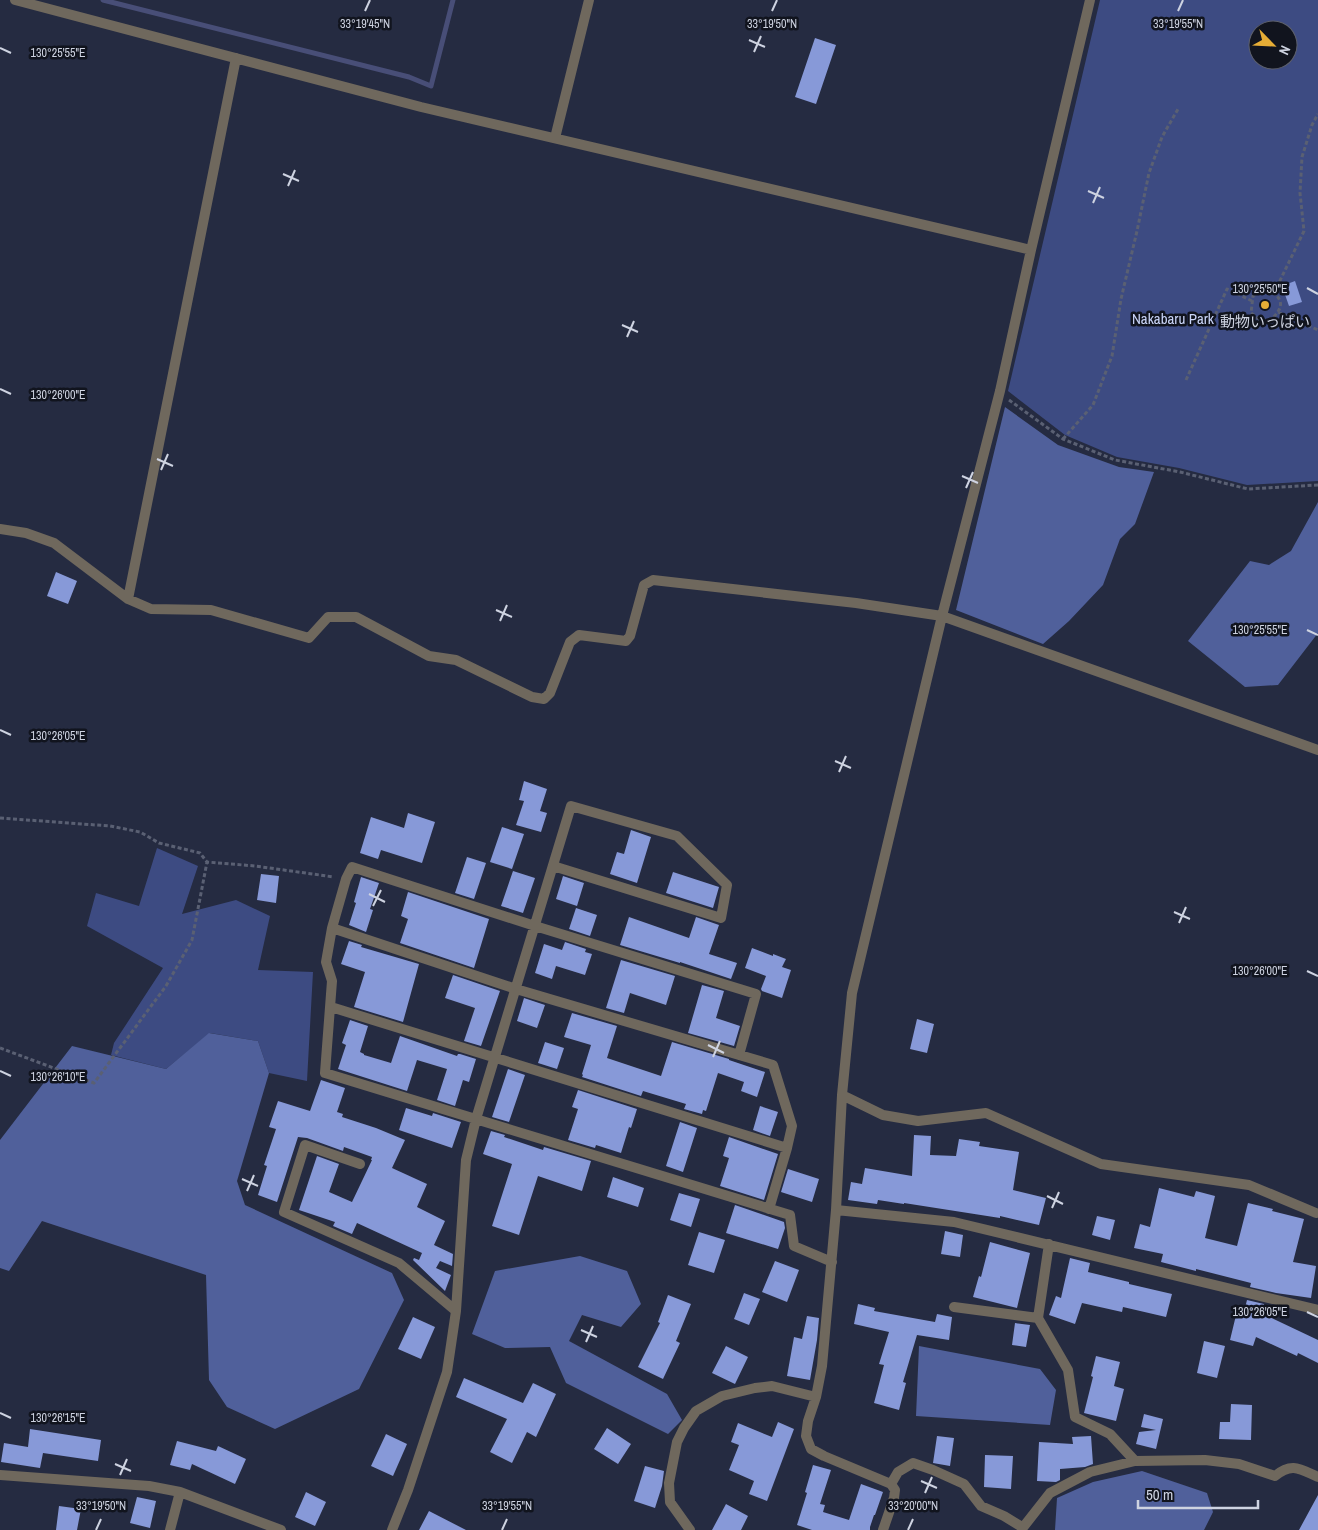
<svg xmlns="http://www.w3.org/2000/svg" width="1318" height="1530" viewBox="0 0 1318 1530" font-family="'Archivo Narrow','Noto Sans JP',sans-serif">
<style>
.green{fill:#3d4b82;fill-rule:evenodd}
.forest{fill:#50609b}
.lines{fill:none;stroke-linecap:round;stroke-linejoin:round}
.stream{stroke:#484e77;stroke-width:5}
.building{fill:#8799d8}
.path{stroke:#5a6073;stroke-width:3;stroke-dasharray:4 2.5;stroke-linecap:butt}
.street{stroke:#6f685d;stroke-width:10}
.ticks{fill:none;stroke:#ced3e1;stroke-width:2}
.poi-dot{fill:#e6ad36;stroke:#11141e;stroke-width:2}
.labels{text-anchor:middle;stroke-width:5;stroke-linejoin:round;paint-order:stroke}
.park-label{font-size:15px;fill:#cbd6f9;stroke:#11141e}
.poi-label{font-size:15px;fill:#ced3e1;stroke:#11141e}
.ticks-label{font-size:12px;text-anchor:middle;fill:#ced3e1;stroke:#11141e;stroke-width:5;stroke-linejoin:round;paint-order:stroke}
</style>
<rect width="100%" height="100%" fill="#252b41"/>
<path class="green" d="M 1100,0 L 1318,0 L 1318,481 L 1247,485 L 1179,468 L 1117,457 L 1065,435 L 1008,391 ZM 1258,30 L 1288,30 L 1288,60 L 1258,60 Z
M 157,848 L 198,866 L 182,914 L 236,900 L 270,916 L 258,970 L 313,972 L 307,1081 L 269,1073 L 258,1041 L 210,1033 L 166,1069 L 111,1055 L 114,1043 L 163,968 L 87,926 L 96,893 L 139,906 Z"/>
<path class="forest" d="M 1005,407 L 1058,445 L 1119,467 L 1154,472 L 1135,524 L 1120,539 L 1103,585 L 1069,621 L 1043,644 L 956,610 Z
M 1318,502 L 1318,633 L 1278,685 L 1245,687 L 1188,641 L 1250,561 L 1269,565 L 1291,551 Z
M 209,1033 L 258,1041 L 269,1073 L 237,1181 L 245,1205 L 392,1273 L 404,1300 L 359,1389 L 275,1429 L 227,1407 L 209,1380 L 206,1275 L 42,1221 L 9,1271 L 0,1268 L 0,1140 L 72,1046 L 166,1069 Z
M 580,1256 L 627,1271 L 641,1304 L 621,1327 L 582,1315 L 569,1341 L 667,1394 L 682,1420 L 668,1434 L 566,1383 L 550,1347 L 505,1348 L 472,1334 L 495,1271 Z
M 919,1346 L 1040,1369 L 1056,1390 L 1050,1425 L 916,1416 Z
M 1142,1471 L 1207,1493 L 1213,1512 L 1204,1530 L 1055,1530 L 1057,1498 L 1093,1482 Z"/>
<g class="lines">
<path class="stream" d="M 103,0 L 409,77 L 431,86 L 453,0"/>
</g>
<path class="building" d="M 815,38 L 836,45 L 816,104 L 795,97 Z
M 1295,281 L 1302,302 L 1289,306 L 1282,286 Z
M 56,572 L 77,581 L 68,604 L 47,596 Z
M 524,781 L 547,789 L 540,811 L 547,813 L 541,832 L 516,825 L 524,801 L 519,800 Z
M 408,813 L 435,822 L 422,863 L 381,850 L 378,859 L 360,853 L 371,817 L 404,828 Z
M 502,827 L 524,834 L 512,869 L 490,862 Z
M 631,830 L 651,837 L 637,883 L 610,874 L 617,852 L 624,854 Z
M 467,857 L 486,863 L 474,899 L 455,893 Z
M 513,871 L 535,878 L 523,913 L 501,906 Z
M 673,872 L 719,887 L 713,908 L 666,893 Z
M 261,874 L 279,876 L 276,903 L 257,900 Z
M 563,876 L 584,883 L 577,906 L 556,899 Z
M 361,877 L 379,883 L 370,909 L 373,910 L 366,932 L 349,925 L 356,903 L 354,902 Z
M 408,892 L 489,919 L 474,968 L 400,943 L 408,919 L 401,916 Z
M 576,908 L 597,915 L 590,936 L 569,929 Z
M 629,917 L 689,938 L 696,917 L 719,925 L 709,954 L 737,963 L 731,979 L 680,962 L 680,963 L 620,945 Z
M 349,941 L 362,945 L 361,947 L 419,964 L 403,1022 L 354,1007 L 365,972 L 341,964 Z
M 565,942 L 586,949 L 585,952 L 592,954 L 585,975 L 556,966 L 552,979 L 535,973 L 544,944 L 562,950 Z
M 752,948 L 773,956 L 773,954 L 786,959 L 782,967 L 791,970 L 782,998 L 762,991 L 761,989 L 766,976 L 745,968 Z
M 621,960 L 675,976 L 666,1005 L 630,993 L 624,1013 L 606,1008 Z
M 453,975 L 500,991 L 481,1046 L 464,1041 L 475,1008 L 445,998 Z
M 702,985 L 724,991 L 716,1018 L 740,1026 L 734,1046 L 688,1033 Z
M 524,998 L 545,1005 L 537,1028 L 517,1021 Z
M 572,1013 L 617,1026 L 607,1058 L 661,1076 L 672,1042 L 729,1059 L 729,1060 L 765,1072 L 757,1097 L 741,1091 L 744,1082 L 718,1073 L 706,1111 L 703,1110 L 702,1114 L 684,1109 L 686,1104 L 643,1091 L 641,1096 L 582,1077 L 583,1075 L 582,1074 L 591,1045 L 564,1037 Z
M 917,1019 L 934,1024 L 927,1053 L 910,1049 Z
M 350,1020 L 368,1026 L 360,1052 L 364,1054 L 364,1055 L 391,1063 L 400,1036 L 457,1056 L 458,1054 L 460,1054 L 476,1059 L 469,1082 L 463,1080 L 455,1106 L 437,1100 L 447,1069 L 417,1060 L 407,1091 L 338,1069 L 346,1045 L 342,1043 Z
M 545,1042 L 564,1048 L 557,1069 L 538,1063 Z
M 508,1069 L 525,1075 L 509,1122 L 492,1117 Z
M 321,1080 L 345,1088 L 337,1112 L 343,1114 L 342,1117 L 376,1128 L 405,1140 L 392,1168 L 427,1184 L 417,1207 L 445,1221 L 434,1245 L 453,1254 L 452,1266 L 440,1261 L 436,1268 L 451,1275 L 445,1291 L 413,1260 L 414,1258 L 419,1260 L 422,1253 L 357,1223 L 352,1234 L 333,1226 L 335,1222 L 299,1210 L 317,1156 L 339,1164 L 329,1192 L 352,1202 L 372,1160 L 371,1160 L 372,1157 L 344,1147 L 343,1151 L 307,1138 L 298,1137 L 277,1202 L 258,1195 L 267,1166 L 264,1165 L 276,1129 L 269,1127 L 278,1101 L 310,1111 Z
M 578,1090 L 637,1109 L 631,1128 L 629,1127 L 621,1153 L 596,1145 L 595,1148 L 568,1140 L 578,1109 L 572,1107 Z
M 760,1106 L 778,1112 L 770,1136 L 753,1130 Z
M 406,1108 L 432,1116 L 433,1113 L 461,1122 L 452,1148 L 399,1130 Z
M 680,1122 L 697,1128 L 683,1172 L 666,1166 Z
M 491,1131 L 505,1135 L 504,1137 L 543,1150 L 544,1147 L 591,1161 L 582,1191 L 538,1176 L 519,1235 L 492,1226 L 512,1164 L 483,1154 Z
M 914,1135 L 931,1136 L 930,1155 L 956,1156 L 959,1139 L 980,1142 L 979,1146 L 1019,1152 L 1013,1190 L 1046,1198 L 1039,1225 L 1000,1216 L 1000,1218 L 904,1203 L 904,1204 L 878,1200 L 877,1204 L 848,1200 L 851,1182 L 862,1184 L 865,1168 L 912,1176 Z
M 729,1137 L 778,1154 L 764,1200 L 720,1186 L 729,1158 L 723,1156 Z
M 788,1169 L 819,1179 L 812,1202 L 781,1192 Z
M 613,1177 L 644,1188 L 638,1207 L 607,1197 Z
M 1159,1188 L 1194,1197 L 1196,1191 L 1215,1196 L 1205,1238 L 1237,1246 L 1248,1203 L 1273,1209 L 1272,1211 L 1304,1219 L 1293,1262 L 1316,1266 L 1311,1298 L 1276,1293 L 1250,1287 L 1251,1283 L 1196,1269 L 1196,1271 L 1161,1262 L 1163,1254 L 1134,1248 L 1140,1224 L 1150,1227 Z
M 679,1193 L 700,1199 L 691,1227 L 670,1220 Z
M 735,1205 L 784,1222 L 785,1228 L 778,1249 L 726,1233 Z
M 1097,1216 L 1115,1220 L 1110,1240 L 1092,1235 Z
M 945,1231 L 963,1235 L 960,1257 L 941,1254 Z
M 699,1232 L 725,1240 L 714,1273 L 688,1265 Z
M 990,1242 L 1030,1253 L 1017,1308 L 973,1297 L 979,1276 L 981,1277 Z
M 1070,1258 L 1090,1263 L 1088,1272 L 1129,1282 L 1129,1284 L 1172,1294 L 1166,1317 L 1123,1307 L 1122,1312 L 1082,1303 L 1075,1324 L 1049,1315 L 1056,1296 L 1061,1298 Z
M 775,1261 L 799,1270 L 787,1302 L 762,1292 Z
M 744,1293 L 760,1299 L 749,1325 L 734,1319 Z
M 668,1295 L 691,1304 L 676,1341 L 680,1343 L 663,1379 L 638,1367 L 660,1323 L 658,1322 Z
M 1247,1300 L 1264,1304 L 1261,1313 L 1318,1340 L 1318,1363 L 1298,1353 L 1297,1356 L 1256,1337 L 1253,1346 L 1230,1340 L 1238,1307 L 1245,1308 Z
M 858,1304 L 875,1308 L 874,1311 L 935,1322 L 937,1314 L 952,1317 L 949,1340 L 917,1335 L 903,1382 L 906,1383 L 899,1410 L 874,1403 L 884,1365 L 879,1364 L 889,1332 L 854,1324 Z
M 807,1316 L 819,1318 L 817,1340 L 810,1380 L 787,1376 L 794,1337 L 802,1339 Z
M 413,1317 L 435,1327 L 421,1359 L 398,1349 Z
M 1015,1323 L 1030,1325 L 1026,1347 L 1012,1345 Z
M 1204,1341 L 1225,1346 L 1217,1378 L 1197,1373 Z
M 726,1346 L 748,1357 L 735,1384 L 712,1373 Z
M 1096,1356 L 1120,1362 L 1114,1386 L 1124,1389 L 1116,1421 L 1084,1413 L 1093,1377 L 1091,1376 Z
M 464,1378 L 523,1403 L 533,1383 L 556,1394 L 536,1437 L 527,1432 L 512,1463 L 490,1452 L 507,1419 L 456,1397 Z
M 1231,1404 L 1252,1405 L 1251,1440 L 1219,1439 L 1220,1422 L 1230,1422 Z
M 1144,1414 L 1163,1419 L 1156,1449 L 1136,1444 L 1139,1432 L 1156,1430 L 1141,1427 Z
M 778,1422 L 794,1429 L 767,1501 L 749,1494 L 754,1481 L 729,1470 L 739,1445 L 731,1442 L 738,1423 L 772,1437 Z
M 607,1428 L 631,1444 L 618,1464 L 594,1449 Z
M 30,1429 L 101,1440 L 98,1461 L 43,1453 L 40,1468 L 1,1462 L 4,1443 L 28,1447 Z
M 386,1434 L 407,1444 L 393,1476 L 371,1466 Z
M 937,1436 L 954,1438 L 950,1466 L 933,1463 Z
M 1091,1436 L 1093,1464 L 1085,1467 L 1060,1469 L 1060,1480 L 1056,1482 L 1037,1481 L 1039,1442 L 1073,1444 L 1072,1437 Z
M 177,1441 L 216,1451 L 218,1446 L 246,1459 L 235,1484 L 192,1464 L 190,1470 L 170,1465 Z
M 985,1455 L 1013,1456 L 1011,1489 L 984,1487 Z
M 813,1465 L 831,1470 L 820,1504 L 825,1505 L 823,1512 L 849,1520 L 861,1484 L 883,1492 L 875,1515 L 874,1515 L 870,1527 L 870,1530 L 812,1530 L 797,1525 L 807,1493 L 805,1492 Z
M 645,1466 L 664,1471 L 662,1486 L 655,1508 L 634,1501 Z
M 306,1492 L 326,1502 L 315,1526 L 295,1517 Z
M 1318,1495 L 1318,1530 L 1299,1530 Z
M 137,1497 L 156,1501 L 150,1528 L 130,1523 Z
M 726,1504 L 748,1516 L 741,1530 L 712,1530 Z
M 59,1506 L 81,1509 L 77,1530 L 56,1530 Z
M 429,1511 L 466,1530 L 419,1530 Z"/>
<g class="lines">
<path class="path" d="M 1266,290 C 1285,296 1285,310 1268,321 L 1259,319 L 1251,313 L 1253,296 L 1258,293 Z
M 1274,293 L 1304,231 L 1300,193 L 1302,157 L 1312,125 L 1318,114
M 1278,312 L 1318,330
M 1186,380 L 1227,289 L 1252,301
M 1009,400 L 1063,439 L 1115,460 L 1180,472 L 1248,489 L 1318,485
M 1063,439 L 1093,405 L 1112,356 L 1121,299 L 1137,231 L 1149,173 L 1162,137 L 1178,109
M 0,818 L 110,826 L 140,832 L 159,843 L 200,853 L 207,862 L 255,866 L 334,877
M 0,1048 L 94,1083 L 166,986 L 192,940 L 207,862"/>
<path class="street" d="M 15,0 L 421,107 L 1031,250
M 555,138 L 589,0
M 0,529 L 26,533 L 54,543 L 128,599 L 151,609 L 211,610 L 309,638 L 328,617 L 356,617 L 429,656 L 456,660 L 532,697 L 544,699 L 550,693 L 570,642 L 579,635 L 626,641 L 630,636 L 644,585 L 653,580 L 856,603 L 942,616 L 1318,750
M 128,599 L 236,58
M 332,928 L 516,989 L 773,1065 L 792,1126 L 787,1148
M 331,1007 L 787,1148 L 769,1209
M 739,1055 L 756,994 L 535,926 L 352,867 L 346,879 L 332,928 L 326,962 L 332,981 L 325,1073 L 790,1215 L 794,1246 L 832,1262
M 842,1095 L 883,1115 L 918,1121 L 986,1113 L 1101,1164 L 1249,1185 L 1316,1213
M 360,1164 L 305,1145 L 284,1212 L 399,1263 L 456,1311
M 836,1210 L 954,1222 L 1318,1310
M 1049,1244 L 1038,1318 L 1068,1370 L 1075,1417 L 1110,1434 L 1135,1461
M 954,1307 L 1038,1318
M 0,1475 L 149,1486 L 180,1492 L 281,1530
M 891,1484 L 898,1472 L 913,1463 L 933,1470 L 964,1484 L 981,1506 L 1004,1516 L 1022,1527
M 170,1530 L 180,1492
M 392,1530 L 408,1490 L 447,1372 L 456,1311 L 466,1160 L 476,1119 L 571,806 L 677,836 L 727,885 L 721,918 L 553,866
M 690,1530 L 670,1502 L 669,1483 L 677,1442 L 684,1428 L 696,1411 L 722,1396 L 755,1388 L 772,1386 L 816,1397
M 883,1530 L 894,1498 L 895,1490 L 891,1484 L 824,1456 L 811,1449 L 806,1436 L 808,1421 L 816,1397 L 822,1366 L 836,1210 L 842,1095 L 852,993 L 942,616 L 1000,391 L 1031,250 L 1090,0
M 1021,1530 L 1050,1493 L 1090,1472 L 1135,1461 L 1205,1460 L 1239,1464 L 1275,1476 C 1292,1462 1300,1469 1318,1477"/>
</g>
<path class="ticks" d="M 365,11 L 370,0M 772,11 L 777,0M 1178,11 L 1183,0M 749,40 L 765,47M 0,48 L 11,53M 754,52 L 761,36M 283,174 L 299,181M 288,186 L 295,170M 1088,191 L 1104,198M 1093,203 L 1100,187M 1307,288 L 1318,294M 622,325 L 638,332M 627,337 L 634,321M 0,389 L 11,394M 157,459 L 173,466M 161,470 L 168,454M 962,476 L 978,483M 966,488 L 973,472M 496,610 L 512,617M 500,621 L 507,605M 1307,630 L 1318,635M 0,730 L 11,735M 835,761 L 851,768M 839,772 L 846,756M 369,894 L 385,902M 373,906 L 381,890M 1174,912 L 1190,919M 1179,923 L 1186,907M 1307,971 L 1318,976M 708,1045 L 724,1053M 713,1057 L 720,1041M 0,1071 L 11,1076M 242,1179 L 258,1186M 247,1191 L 254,1175M 1047,1196 L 1063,1204M 1052,1208 L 1059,1192M 1307,1312 L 1318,1317M 581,1330 L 597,1337M 586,1342 L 593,1326M 0,1413 L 11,1418M 115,1464 L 131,1471M 120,1475 L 127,1459M 921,1481 L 937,1488M 925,1493 L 932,1477M 96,1530 L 101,1519M 502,1530 L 507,1519M 908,1530 L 913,1519"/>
<circle class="poi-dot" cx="1265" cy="305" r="5"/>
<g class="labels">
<g class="park-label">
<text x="1173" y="324">Nakabaru Park</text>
</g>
<g class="poi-label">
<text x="1265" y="327">動物いっぱい</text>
</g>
</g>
<g class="ticks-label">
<text x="365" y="28">33°19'45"N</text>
<text x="772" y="28">33°19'50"N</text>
<text x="1178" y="28">33°19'55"N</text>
<text x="58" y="57">130°25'55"E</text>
<text x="1260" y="293">130°25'50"E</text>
<text x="58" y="399">130°26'00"E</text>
<text x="1260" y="634">130°25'55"E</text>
<text x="58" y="740">130°26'05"E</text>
<text x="1260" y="975">130°26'00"E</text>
<text x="58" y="1081">130°26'10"E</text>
<text x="1260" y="1316">130°26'05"E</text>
<text x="58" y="1422">130°26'15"E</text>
<text x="101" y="1510">33°19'50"N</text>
<text x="507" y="1510">33°19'55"N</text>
<text x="913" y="1510">33°20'00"N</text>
</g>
<g transform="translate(1273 45) rotate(114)"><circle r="24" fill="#11141e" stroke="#5d606c"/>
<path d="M0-4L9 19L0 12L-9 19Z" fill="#e6ad36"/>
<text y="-8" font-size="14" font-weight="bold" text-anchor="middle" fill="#ced3e1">N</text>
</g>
<path d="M1138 1500v8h120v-8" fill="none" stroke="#ced3e1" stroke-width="2.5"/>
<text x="1146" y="1500" font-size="15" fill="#ced3e1" stroke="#11141e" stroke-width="4" paint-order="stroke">50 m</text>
</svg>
